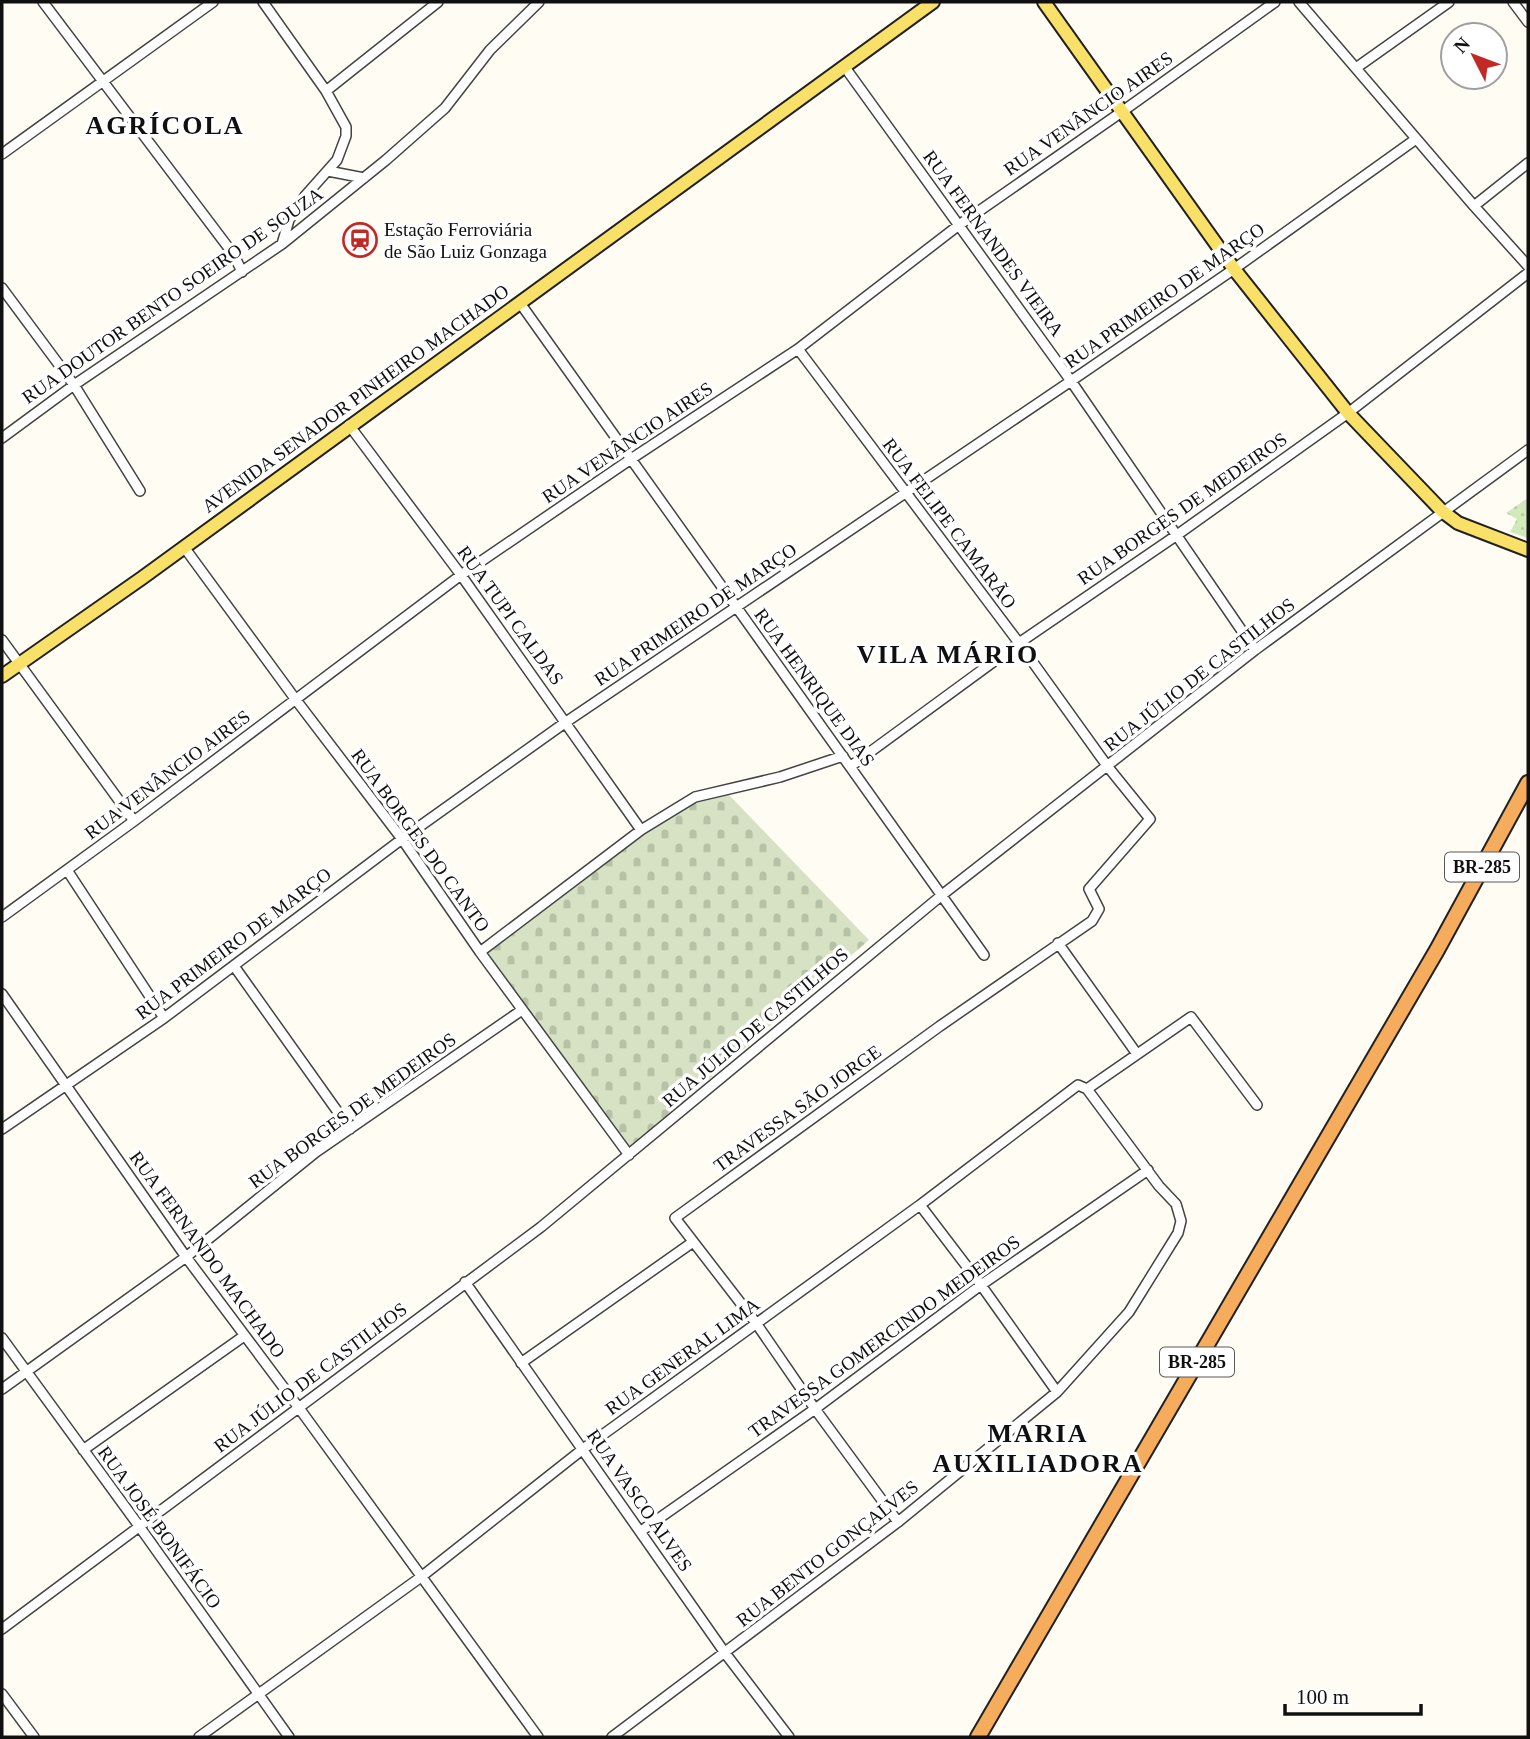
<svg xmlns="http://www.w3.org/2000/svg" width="1530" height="1739" viewBox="0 0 1530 1739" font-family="Georgia,serif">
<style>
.cemetery{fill:url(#cemetery-stones)}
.park{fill:url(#park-dots)}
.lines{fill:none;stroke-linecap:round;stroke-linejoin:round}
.minor-casing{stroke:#434343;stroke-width:12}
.major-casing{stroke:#212121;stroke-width:16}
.highway-casing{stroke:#212121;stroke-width:18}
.minor{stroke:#fff;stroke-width:9}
.major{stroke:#f9e069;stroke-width:12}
.highway{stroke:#f5ac5c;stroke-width:14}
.labels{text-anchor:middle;stroke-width:7;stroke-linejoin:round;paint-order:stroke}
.shield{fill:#fff;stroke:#585858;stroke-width:2}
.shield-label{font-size:18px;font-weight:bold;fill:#101010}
.street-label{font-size:19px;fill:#101010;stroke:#fff}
.poi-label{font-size:19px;fill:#101010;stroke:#fff;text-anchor:start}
.district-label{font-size:26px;font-weight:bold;letter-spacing:2px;fill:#101010;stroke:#fff}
</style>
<defs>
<pattern id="cemetery-stones" width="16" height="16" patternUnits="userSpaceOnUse" patternTransform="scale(1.75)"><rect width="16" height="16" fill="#d6e2c3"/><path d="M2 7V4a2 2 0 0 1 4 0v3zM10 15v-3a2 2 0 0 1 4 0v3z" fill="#b7c1a6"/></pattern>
<pattern id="park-dots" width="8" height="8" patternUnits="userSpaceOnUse" patternTransform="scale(1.75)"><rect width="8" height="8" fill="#d1eabc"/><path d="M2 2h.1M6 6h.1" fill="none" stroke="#b2c8a1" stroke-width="1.8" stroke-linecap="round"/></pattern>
</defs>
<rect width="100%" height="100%" fill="#fffdf3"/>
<path class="cemetery" d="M 729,795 L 869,940 L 630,1148 L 482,953 L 642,830 L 697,798 Z"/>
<path class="park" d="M 1528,498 L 1528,538 L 1510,532 L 1517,519 L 1506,513 Z"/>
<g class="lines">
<g class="minor-casing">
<path id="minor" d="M 43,2 L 234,255 L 242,272
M 263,2 L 326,91 L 346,127 L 346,136 L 337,160 L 305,196 L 289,220 L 282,244
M 1299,2 L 1474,206 L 1528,266
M 1513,2 L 1528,22
M 844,66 L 1071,381 L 1255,650
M 1356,68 L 1449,2
M 326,91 L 438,2
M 2,154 L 213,2
M 328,171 L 364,178
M 1474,206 L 1528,163
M 2,288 L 74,385 L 140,491
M 520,303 L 984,955
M 798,349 L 1019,643 L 1108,767 L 1150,819 L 1089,889 L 1099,909 L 1092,921 L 940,1026 L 675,1218 L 756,1323 L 815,1409 L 898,1522
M 349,425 L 461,575 L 641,830
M 2,438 L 74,385 L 282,244 L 386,160 L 445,108 L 490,50 L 539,2
M 184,547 L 296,700 L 402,839 L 480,952 L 629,1155
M 2,640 L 134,821
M 851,766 L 1019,643 L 1177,535 L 1348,413 L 1528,273
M 67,870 L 164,1018
M 2,917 L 134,821 L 461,575 L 631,459 L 798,349 L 959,225 L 1123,111 L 1275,2
M 1058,943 L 1137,1054
M 480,952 L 641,830 L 695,797 L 780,777 L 843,756
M 234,966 L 350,1129
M 2,994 L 186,1257 L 299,1408 L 538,1737
M 1087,1089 L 1191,1017 L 1257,1105
M 2,1129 L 164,1018 L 402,839 L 566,722 L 1071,381 L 1234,269 L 1416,139
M 920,1205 L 981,1285 L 1057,1392
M 465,1282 L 725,1653 L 789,1737
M 2,1338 L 139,1526 L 289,1737
M 521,1363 L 693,1242
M 2,1389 L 186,1257 L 316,1152 L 522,1010
M 83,1450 L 244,1336
M 641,1531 L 815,1409 L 981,1285 L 1148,1170
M 2,1629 L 541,1227 L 942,895 L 1255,650 L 1528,450
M 2,1694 L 34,1737
M 199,1737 L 421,1577 L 583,1449 L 920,1205 L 1078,1085 L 1087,1089
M 612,1737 L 898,1522 L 1057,1392 L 1129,1312 L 1178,1233 L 1181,1221 L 1176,1204 L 1159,1186 L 1087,1089"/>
</g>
<g class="major-casing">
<path id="major" d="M 1044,2 L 1234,269 L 1348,413 L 1442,511 L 1458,523 L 1528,550
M 2,676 L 142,578 L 933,2"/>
</g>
<g class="highway-casing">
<path id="highway" d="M 978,1737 L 1437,950 L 1528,783"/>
</g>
<use href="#minor" class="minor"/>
<use href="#major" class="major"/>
<use href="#highway" class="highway"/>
</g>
<defs>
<g id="station-ring" transform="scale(1.75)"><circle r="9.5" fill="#fff" stroke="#c22926" stroke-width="1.5"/><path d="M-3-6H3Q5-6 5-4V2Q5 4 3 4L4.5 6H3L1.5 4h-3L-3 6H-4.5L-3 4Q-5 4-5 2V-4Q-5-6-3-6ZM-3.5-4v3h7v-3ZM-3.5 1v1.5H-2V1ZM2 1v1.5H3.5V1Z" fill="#c22926"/></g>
</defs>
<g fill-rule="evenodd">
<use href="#station-ring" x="360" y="240"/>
</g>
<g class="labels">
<g class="shield">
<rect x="1445" y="852.5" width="74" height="29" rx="5"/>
<rect x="1160" y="1347.5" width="74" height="29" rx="5"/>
</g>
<g class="shield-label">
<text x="1482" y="873">BR-285</text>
<text x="1197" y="1368">BR-285</text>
</g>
<g class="street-label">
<text transform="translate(1088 113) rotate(-35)" y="7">RUA VENÂNCIO AIRES</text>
<text transform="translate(994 243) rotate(54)" y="7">RUA FERNANDES VIEIRA</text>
<text transform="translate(172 295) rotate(-35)" y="7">RUA DOUTOR BENTO SOEIRO DE SOUZA</text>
<text transform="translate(1164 295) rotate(-35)" y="7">RUA PRIMEIRO DE MARÇO</text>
<text transform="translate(355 398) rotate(-36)" y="7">AVENIDA SENADOR PINHEIRO MACHADO</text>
<text transform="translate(627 442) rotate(-34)" y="7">RUA VENÂNCIO AIRES</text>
<text transform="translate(1182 508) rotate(-35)" y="7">RUA BORGES DE MEDEIROS</text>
<text transform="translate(950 523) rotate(53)" y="7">RUA FELIPE CAMARÃO</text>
<text transform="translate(695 614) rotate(-34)" y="7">RUA PRIMEIRO DE MARÇO</text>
<text transform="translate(511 615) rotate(54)" y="7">RUA TUPI CALDAS</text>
<text transform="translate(1199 674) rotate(-38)" y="7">RUA JÚLIO DE CASTILHOS</text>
<text transform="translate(815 687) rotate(54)" y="7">RUA HENRIQUE DIAS</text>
<text transform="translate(167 774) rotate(-37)" y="7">RUA VENÂNCIO AIRES</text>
<text transform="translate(421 840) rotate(54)" y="7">RUA BORGES DO CANTO</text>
<text transform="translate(233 943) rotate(-37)" y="7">RUA PRIMEIRO DE MARÇO</text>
<text transform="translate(755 1027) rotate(-40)" y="7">RUA JÚLIO DE CASTILHOS</text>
<text transform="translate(797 1108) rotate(-36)" y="7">TRAVESSA SÃO JORGE</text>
<text transform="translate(352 1110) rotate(-36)" y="7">RUA BORGES DE MEDEIROS</text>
<text transform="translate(208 1254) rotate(54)" y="7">RUA FERNANDO MACHADO</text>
<text transform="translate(884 1336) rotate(-36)" y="7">TRAVESSA GOMERCINDO MEDEIROS</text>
<text transform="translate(682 1356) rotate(-36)" y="7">RUA GENERAL LIMA</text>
<text transform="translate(310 1377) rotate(-37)" y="7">RUA JÚLIO DE CASTILHOS</text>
<text transform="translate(640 1500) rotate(55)" y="7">RUA VASCO ALVES</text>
<text transform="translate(160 1527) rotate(54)" y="7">RUA JOSÉ BONIFÁCIO</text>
<text transform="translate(827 1553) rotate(-38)" y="7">RUA BENTO GONÇALVES</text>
</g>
<g class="poi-label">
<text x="384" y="236">Estação Ferroviária<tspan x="384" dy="22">de São Luiz Gonzaga</tspan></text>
</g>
<g class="district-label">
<text x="165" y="134">AGRÍCOLA</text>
<text x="948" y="663">VILA MÁRIO</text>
<text x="1038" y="1442">MARIA<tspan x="1038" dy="30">AUXILIADORA</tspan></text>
</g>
</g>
<rect width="1530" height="1739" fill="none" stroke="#101010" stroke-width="7"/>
<g transform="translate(1474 56) rotate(312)"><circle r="33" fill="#ffffff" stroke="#9f9f9f" stroke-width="2"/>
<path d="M0-5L12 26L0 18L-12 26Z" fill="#c22926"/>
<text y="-10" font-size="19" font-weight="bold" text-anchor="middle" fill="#101010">N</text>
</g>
<path d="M1285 1704v10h136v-10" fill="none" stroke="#101010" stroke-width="3.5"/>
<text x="1296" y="1704" font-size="21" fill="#101010" stroke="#ffffff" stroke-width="5" paint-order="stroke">100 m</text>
</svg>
